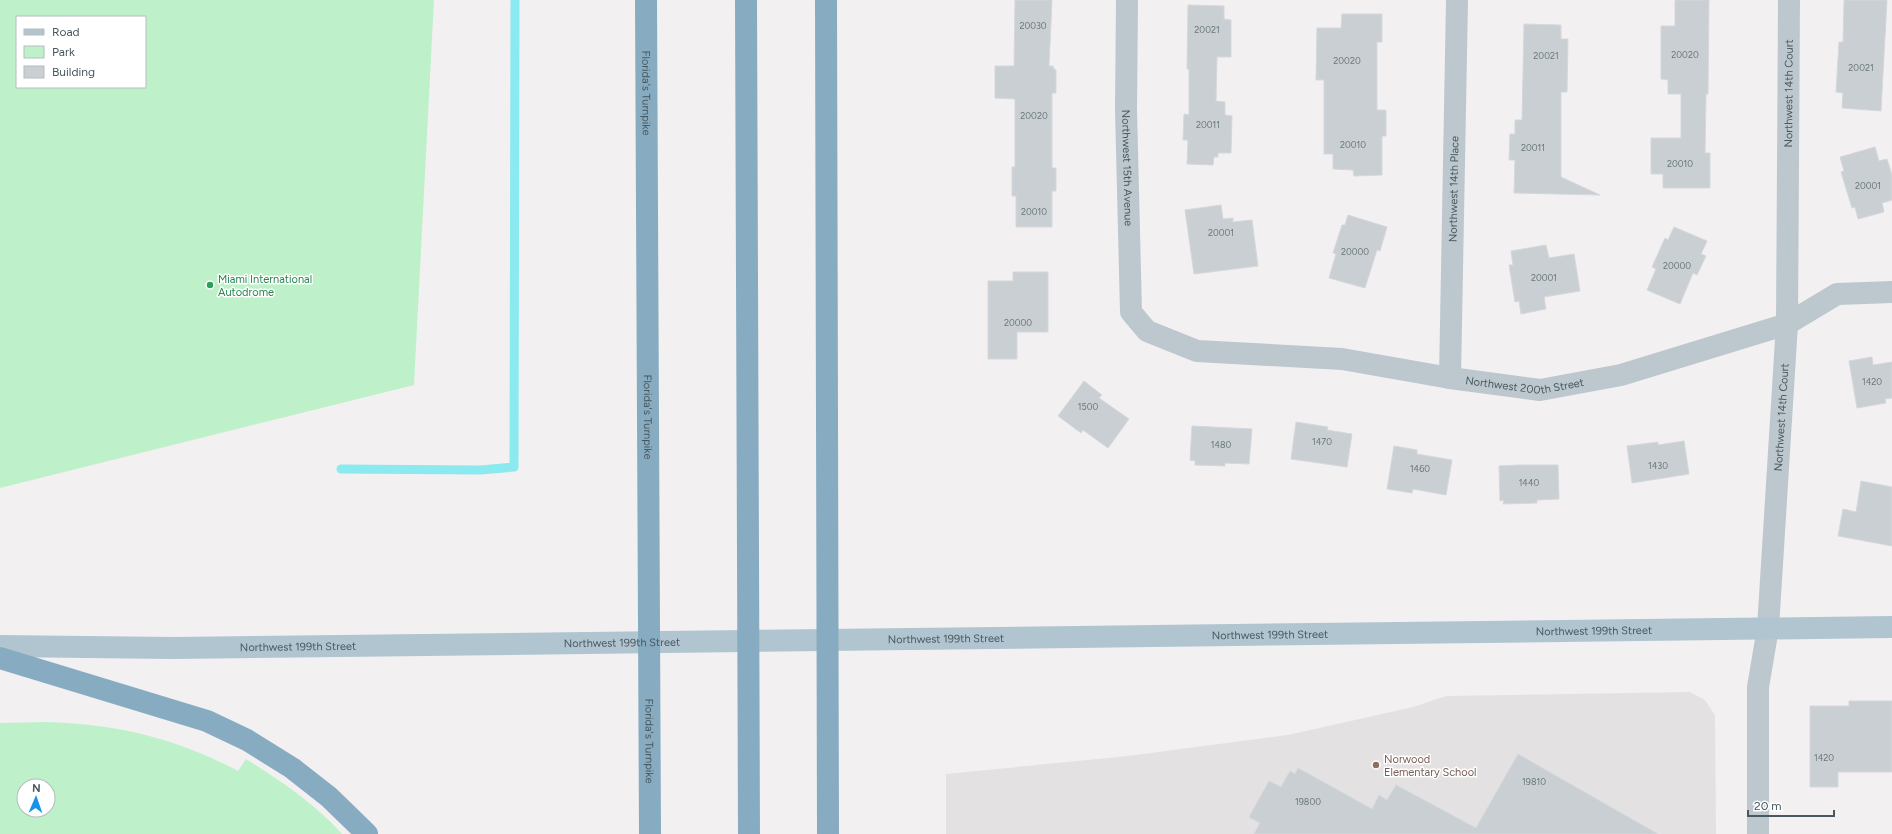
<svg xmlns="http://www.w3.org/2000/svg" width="1892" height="834" viewBox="0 0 1892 834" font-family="Figtree,sans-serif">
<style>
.education{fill:#e4e1e3}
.green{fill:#bef1ca;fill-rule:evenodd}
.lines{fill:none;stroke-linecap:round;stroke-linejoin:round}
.stream{stroke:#8aeaef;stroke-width:9}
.building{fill:#cacfd3;stroke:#d4d8dc}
.minor{stroke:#bcc8ce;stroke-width:22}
.major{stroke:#b0c5d0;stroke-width:22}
.highway{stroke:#87acc1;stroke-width:22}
.leisure-dot{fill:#2e9e5b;stroke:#fff;stroke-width:1.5}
.education-dot{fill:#8d6e63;stroke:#fff;stroke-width:1.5}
.labels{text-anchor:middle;stroke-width:3;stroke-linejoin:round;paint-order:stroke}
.number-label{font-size:9px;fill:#68767c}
.street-label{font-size:11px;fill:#48585f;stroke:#fff}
.leisure-label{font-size:11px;fill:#27864d;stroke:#fff;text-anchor:start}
.education-label{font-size:11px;fill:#785e54;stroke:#fff;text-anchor:start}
</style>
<rect width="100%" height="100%" fill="#f3f0f1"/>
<path class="education" d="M 1690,692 L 1705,700 L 1715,715 L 1716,834 L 946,834 L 946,774 L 1128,756 L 1288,735 L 1413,707 L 1446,696 Z"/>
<path class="green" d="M 0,0 L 434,0 L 414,385 L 0,488 ZM 17,17 L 145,17 L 145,87 L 17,87 Z
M 47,722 C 117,724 176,738 238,771 L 246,759 C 281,781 315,804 342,834 L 0,834 L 0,723 ZM 24,786 L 48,786 L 48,810 L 24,810 Z"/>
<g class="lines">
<path class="stream" d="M 341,469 L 481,470 L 514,467 L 515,0"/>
</g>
<path class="building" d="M 1015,0 L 1052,0 L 1049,66 L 1053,66 L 1054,69 L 1056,70 L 1056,93 L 1052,93 L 1052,168 L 1056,168 L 1056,191 L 1052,191 L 1052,227 L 1016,227 L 1016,196 L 1012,196 L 1012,167 L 1015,167 L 1015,99 L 995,98 L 995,66 L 1014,66 Z
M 1675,0 L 1709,0 L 1708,94 L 1706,94 L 1705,153 L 1710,153 L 1710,188 L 1663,188 L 1663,174 L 1651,174 L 1651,138 L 1681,138 L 1681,94 L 1668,94 L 1668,80 L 1661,79 L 1661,26 L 1675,26 Z
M 1844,0 L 1887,0 L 1881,111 L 1842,108 L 1843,93 L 1836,92 L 1839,42 L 1843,42 Z
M 1188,5 L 1224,6 L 1224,19 L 1231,20 L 1231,57 L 1217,57 L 1216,101 L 1225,102 L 1225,115 L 1232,116 L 1231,153 L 1218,153 L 1218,157 L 1214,157 L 1213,165 L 1187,164 L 1188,140 L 1183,140 L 1184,114 L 1189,115 L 1189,69 L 1187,69 Z
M 1342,14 L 1382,14 L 1382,42 L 1377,42 L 1377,110 L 1386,110 L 1386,136 L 1382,136 L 1382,175 L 1354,176 L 1353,170 L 1333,169 L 1333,154 L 1324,154 L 1324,80 L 1316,80 L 1317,28 L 1341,28 Z
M 1524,24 L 1561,25 L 1561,39 L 1568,39 L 1567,92 L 1561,92 L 1561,177 L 1600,195 L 1514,193 L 1515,160 L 1509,160 L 1510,134 L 1515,134 L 1515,120 L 1522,120 Z
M 1875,147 L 1879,161 L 1887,159 L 1892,175 L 1892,200 L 1882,203 L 1884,212 L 1858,219 L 1855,207 L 1852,208 L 1841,172 L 1844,171 L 1840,157 Z
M 1221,205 L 1223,219 L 1233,218 L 1233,222 L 1252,220 L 1258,266 L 1194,274 L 1185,210 Z
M 1348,215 L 1387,227 L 1380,251 L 1377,250 L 1365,288 L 1329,278 L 1336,254 L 1333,253 L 1342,225 L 1345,225 Z
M 1674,227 L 1707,241 L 1701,254 L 1706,256 L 1697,275 L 1693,273 L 1680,304 L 1647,290 L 1656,269 L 1652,267 L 1665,238 L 1668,240 Z
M 1546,245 L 1549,258 L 1574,254 L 1580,291 L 1544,297 L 1546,309 L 1521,314 L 1519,301 L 1515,302 L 1509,265 L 1513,265 L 1511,251 Z
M 1013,272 L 1048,272 L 1048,332 L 1017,332 L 1017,359 L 988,359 L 988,281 L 1013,281 Z
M 1872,357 L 1873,365 L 1892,362 L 1892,398 L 1885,399 L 1886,403 L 1857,408 L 1849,361 Z
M 1084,381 L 1102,395 L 1099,398 L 1129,419 L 1108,448 L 1083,430 L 1081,433 L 1058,416 Z
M 1296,422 L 1328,427 L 1327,430 L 1352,434 L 1347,467 L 1291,459 Z
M 1192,426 L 1252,429 L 1249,464 L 1225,463 L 1225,466 L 1195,465 L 1195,461 L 1190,460 Z
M 1684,441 L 1689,474 L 1632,483 L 1627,446 L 1658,442 L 1658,445 Z
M 1394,446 L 1417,450 L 1417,454 L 1452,460 L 1446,495 L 1413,489 L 1412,493 L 1387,489 Z
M 1519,465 L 1558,465 L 1559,499 L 1537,500 L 1537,503 L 1503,504 L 1504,500 L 1500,501 L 1499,466 Z
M 1861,481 L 1892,487 L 1892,546 L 1838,536 L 1843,509 L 1856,512 Z
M 1849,701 L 1892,701 L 1892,772 L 1838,772 L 1838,787 L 1810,787 L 1810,706 L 1849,706 Z
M 1518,754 L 1658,834 L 1254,834 L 1260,823 L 1249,817 L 1269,781 L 1281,787 L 1290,771 L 1295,774 L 1298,768 L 1372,809 L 1379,795 L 1387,800 L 1396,785 L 1476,828 Z"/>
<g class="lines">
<g class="minor">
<path id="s1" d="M 1127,0 L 1126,110 L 1131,312 L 1147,331 L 1197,351 L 1342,359 L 1450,378 L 1540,390 L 1621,375 L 1787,324 L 1837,294 L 1892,292"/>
<path id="s2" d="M 1450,378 L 1457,0"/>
<path id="s3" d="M 1758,834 L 1758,687 L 1768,628 L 1787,324 L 1789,0"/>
</g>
<path class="major" id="s4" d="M 0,646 L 173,648 L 1892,627"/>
<g class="highway">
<path id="s5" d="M 646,0 L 650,834"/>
<path d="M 746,0 L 749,834"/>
<path d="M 826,0 L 828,834"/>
<path d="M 0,658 L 207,721 L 247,740 L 292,768 L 329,797 L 367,834"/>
</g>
</g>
<circle class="leisure-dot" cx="210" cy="285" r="4"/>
<circle class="education-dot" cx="1376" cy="765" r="4"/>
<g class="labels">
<g class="number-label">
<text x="1033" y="29">20030</text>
<text x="1207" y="33">20021</text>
<text x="1685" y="58">20020</text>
<text x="1546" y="59">20021</text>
<text x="1347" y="64">20020</text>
<text x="1861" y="71">20021</text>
<text x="1034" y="119">20020</text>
<text x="1208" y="128">20011</text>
<text x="1353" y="148">20010</text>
<text x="1533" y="151">20011</text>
<text x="1680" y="167">20010</text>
<text x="1868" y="189">20001</text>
<text x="1034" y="215">20010</text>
<text x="1221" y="236">20001</text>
<text x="1355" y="255">20000</text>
<text x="1677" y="269">20000</text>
<text x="1544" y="281">20001</text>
<text x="1018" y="326">20000</text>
<text x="1872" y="385">1420</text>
<text x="1088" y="410">1500</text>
<text x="1322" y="445">1470</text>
<text x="1221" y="448">1480</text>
<text x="1658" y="469">1430</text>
<text x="1420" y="472">1460</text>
<text x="1529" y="486">1440</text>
<text x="1824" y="761">1420</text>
<text x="1534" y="785">19810</text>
<text x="1308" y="805">19800</text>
</g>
<g class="street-label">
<text dy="4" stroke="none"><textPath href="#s5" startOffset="93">Florida's Turnpike</textPath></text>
<text dy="4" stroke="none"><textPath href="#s3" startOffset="742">Northwest 14th Court</textPath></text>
<text dy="4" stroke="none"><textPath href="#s1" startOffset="168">Northwest 15th Avenue</textPath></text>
<text dy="4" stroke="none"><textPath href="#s2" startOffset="189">Northwest 14th Place</textPath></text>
<text dy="4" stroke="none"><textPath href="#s1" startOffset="721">Northwest 200th Street</textPath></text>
<text dy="4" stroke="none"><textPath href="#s5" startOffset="417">Florida's Turnpike</textPath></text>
<text dy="4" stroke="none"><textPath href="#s3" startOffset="418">Northwest 14th Court</textPath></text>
<text dy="4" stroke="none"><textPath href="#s4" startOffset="1594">Northwest 199th Street</textPath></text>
<text dy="4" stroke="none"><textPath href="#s4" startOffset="1270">Northwest 199th Street</textPath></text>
<text dy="4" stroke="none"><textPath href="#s4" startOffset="946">Northwest 199th Street</textPath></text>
<text dy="4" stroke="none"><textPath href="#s4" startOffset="622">Northwest 199th Street</textPath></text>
<text dy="4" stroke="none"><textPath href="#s4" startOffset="298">Northwest 199th Street</textPath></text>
<text dy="4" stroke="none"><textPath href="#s5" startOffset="741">Florida's Turnpike</textPath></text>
</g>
<g class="leisure-label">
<text x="218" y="283">Miami International<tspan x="218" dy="13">Autodrome</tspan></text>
</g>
<g class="education-label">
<text x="1384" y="763">Norwood<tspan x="1384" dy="13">Elementary School</tspan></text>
</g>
</g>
<rect x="16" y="16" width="130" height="72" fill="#ffffff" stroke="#b6bcbf"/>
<rect x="24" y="29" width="20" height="6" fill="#b0c5d0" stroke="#b6bcbf"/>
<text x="52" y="36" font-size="12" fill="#48585f">Road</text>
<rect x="24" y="46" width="20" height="12" fill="#bef1ca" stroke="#b6bcbf"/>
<text x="52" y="56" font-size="12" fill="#48585f">Park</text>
<rect x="24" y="66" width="20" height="12" fill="#cacfd3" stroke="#b6bcbf"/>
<text x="52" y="76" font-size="12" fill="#48585f">Building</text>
<g transform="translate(36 798) rotate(2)"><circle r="19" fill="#ffffff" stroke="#b6bcbf"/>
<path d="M0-3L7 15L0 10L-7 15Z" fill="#1393ea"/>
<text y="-6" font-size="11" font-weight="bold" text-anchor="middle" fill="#48585f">N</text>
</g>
<path d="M1748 810v6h86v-6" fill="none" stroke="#48585f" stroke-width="2"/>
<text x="1754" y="810" font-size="12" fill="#48585f" stroke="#ffffff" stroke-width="3" paint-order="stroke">20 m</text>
</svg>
